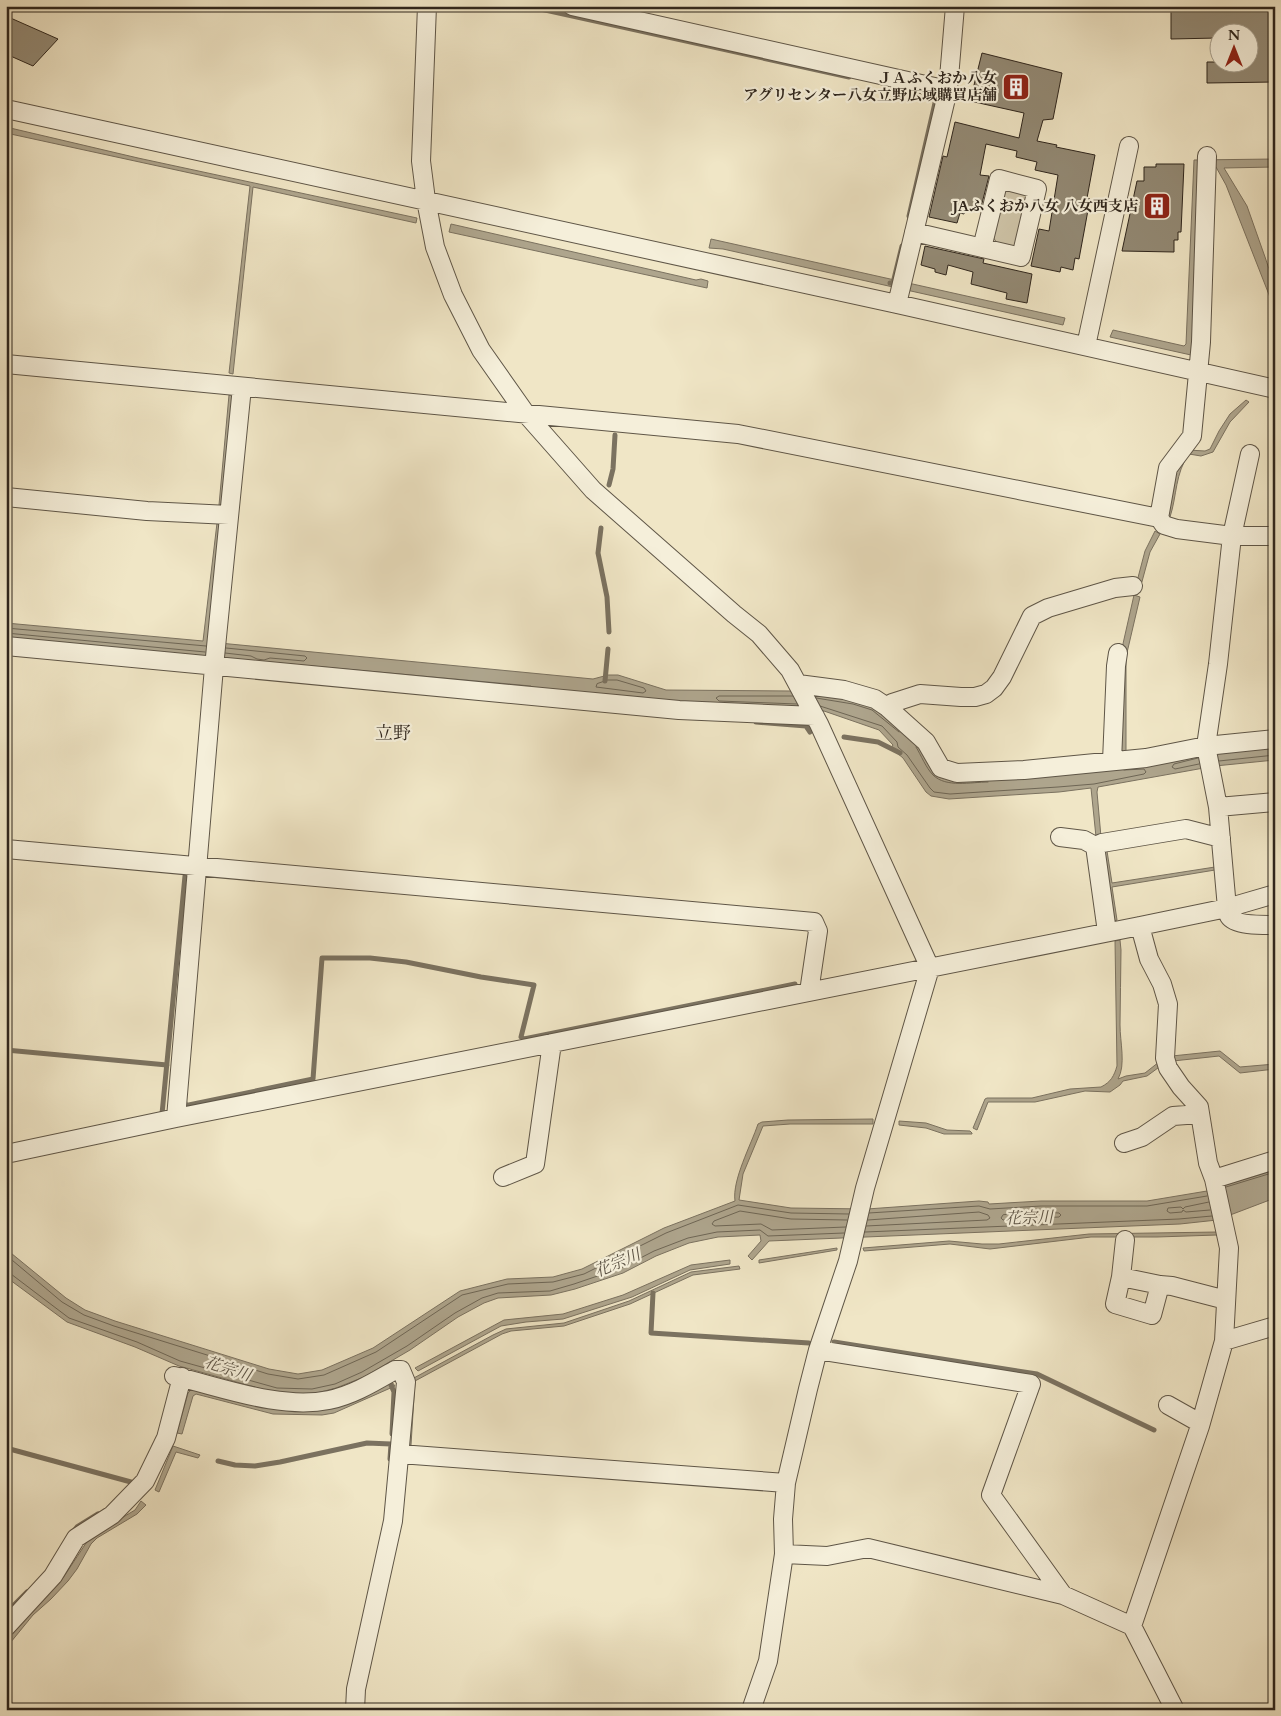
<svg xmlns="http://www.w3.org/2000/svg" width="1281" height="1716" viewBox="0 0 1281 1716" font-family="Cardo,'Noto Serif JP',serif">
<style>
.green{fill:#cfc5a9;stroke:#7f7663}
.water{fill:#aea58d;stroke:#7b7260}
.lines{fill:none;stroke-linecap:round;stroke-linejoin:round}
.shore{stroke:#6e6655;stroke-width:1}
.stream{stroke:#7b7260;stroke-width:5}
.building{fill:#938a75;stroke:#2f261d}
.minor-casing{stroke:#5f5647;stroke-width:20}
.minor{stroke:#f5efda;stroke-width:18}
.labels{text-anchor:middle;stroke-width:4.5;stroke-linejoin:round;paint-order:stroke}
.poi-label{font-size:15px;font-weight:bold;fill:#2f261d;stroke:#f5efda;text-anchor:end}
.water-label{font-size:16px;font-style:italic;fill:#5b5244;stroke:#f5efda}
.quarter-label{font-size:18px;fill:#2f261d;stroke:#f5efda}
</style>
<rect width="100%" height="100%" fill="#f0e6c6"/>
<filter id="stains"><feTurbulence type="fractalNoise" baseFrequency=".004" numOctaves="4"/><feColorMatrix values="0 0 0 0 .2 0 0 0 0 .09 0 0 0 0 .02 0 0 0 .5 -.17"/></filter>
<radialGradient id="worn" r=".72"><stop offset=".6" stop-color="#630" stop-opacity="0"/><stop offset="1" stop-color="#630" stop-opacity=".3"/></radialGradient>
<path class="green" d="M 1008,189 L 1027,195 L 1015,248 C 1005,246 995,246 993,235 L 1005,190 Z"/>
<path class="water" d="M 6,127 L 138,158 L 417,218 L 416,223 L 253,187 L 233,374 L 229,373 L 250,186 L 6,133 Z
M 1275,159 L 1275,167 L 1224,168 L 1247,206 L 1265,257 L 1275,287 L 1275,310 L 1226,185 L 1216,167 L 1204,167 L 1195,339 L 1191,355 L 1110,337 L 1113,330 L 1184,346 L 1186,344 L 1194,160 Z
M 451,224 L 696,280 L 701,279 L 708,281 L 707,288 L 449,232 Z
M 711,239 L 1065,318 L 1063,325 L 723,249 L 709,248 Z
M 229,395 L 233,395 L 223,505 L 219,505 Z
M 1246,400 L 1249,402 L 1230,422 L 1213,452 L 1201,456 L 1189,454 C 1175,473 1177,496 1170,517 L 1165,517 L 1175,472 L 1188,450 L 1205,451 L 1210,449 L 1219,431 L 1230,414 Z
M 217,523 L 220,523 L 209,642 L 593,679 L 608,675 L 618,675 L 666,690 L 791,691 L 813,692 L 854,699 L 875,706 L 920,742 L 936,771 L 1119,766 L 1120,657 L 1134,595 L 1140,597 L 1126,657 L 1126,766 L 1275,743 L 1275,760 L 1215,766 L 1098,787 L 1097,792 L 1101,837 L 1096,837 L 1091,788 L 1059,792 L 949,799 L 931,796 L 926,792 L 903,758 L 891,748 L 893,745 L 879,730 L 824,711 L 654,701 L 650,698 L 548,689 L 547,691 L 532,689 L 531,686 L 6,638 L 6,623 L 203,641 Z
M 1155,531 L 1160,534 L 1150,552 L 1140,589 L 1135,589 L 1145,551 Z
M 1102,851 L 1107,851 L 1112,883 L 1215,867 L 1215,870 L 1112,887 L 1117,920 L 1112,922 Z
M 1120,940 L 1121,950 C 1121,975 1120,1000 1120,1025 C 1120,1042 1126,1065 1118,1079 L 1126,1076 L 1145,1073 L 1159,1062 L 1162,1065 L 1147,1076 L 1123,1081 L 1120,1085 L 1110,1092 L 1085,1091 L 1035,1102 L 988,1102 L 977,1130 L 973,1128 L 985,1099 L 987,1098 L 1032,1098 L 1070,1089 L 1101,1087 C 1111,1082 1114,1076 1117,1066 L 1115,941 Z
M 1220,1051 L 1240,1067 L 1275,1064 L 1275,1069 L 1240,1073 L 1219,1056 L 1173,1061 L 1172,1056 Z
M 873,1119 L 873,1124 L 790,1124 L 763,1126 L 743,1174 L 739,1200 L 791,1208 L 867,1209 L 979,1201 L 988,1202 L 989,1204 L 1041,1201 L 1147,1201 L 1207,1191 L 1224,1182 L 1275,1167 L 1275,1198 L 1217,1220 L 1180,1224 L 769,1241 L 752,1260 L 748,1256 L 761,1241 L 760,1235 L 718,1237 L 689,1243 L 656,1256 L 623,1273 L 575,1289 L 551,1295 L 498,1298 L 484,1303 L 458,1317 L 410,1350 L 364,1377 L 336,1388 L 313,1394 L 276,1393 L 179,1366 L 135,1347 L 67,1322 L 6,1277 L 6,1249 L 66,1298 L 85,1310 L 115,1321 L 269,1369 L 298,1374 L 322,1370 L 373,1348 L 460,1291 L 507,1279 L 553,1277 L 582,1269 L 664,1228 L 735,1201 C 732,1180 751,1145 758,1124 L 762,1122 L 788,1120 Z
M 899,1121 L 926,1123 L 947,1130 L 970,1131 L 972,1133 L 972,1134 L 944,1134 L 926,1128 L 899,1125 Z
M 1217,1232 L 1217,1235 L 1157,1237 L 1091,1237 L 990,1249 L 950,1244 L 864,1251 L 863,1248 L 949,1241 L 982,1244 L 999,1244 L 1089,1234 Z
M 837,1248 L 837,1250 L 759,1263 L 759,1260 Z
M 730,1260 L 730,1264 L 690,1270 L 632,1297 L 563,1319 L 526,1322 L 501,1326 L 418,1371 L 415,1368 L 504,1320 L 563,1314 L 623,1295 L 691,1265 Z
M 739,1266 L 740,1269 L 693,1275 L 630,1304 L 564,1326 L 511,1331 L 502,1334 L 415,1381 L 411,1445 L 408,1445 L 412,1379 L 493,1335 L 506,1329 L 564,1323 L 629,1301 L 691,1272 Z
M 392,1382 L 395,1386 L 334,1413 L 322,1415 L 273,1414 L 196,1394 L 193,1396 L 182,1434 L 177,1433 L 188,1393 L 191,1390 L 201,1390 C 247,1402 292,1418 339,1405 C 357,1400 375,1390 392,1382 Z
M 173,1446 L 200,1455 L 198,1458 L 176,1452 L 159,1492 L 155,1490 Z
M 141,1501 L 146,1505 L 137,1514 L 97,1538 L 91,1544 L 77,1569 L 68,1581 L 51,1599 L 33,1615 L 6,1648 L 6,1640 L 17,1626 L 63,1578 L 90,1537 L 135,1510 Z"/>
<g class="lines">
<path class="shore" d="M 6,628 L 206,646
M 6,633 L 205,652
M 225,653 L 251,656 L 257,659 L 264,660 L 270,658 L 304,661 L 307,658 L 305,656 L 226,648
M 608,680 L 617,680 L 644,688 L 646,691 L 643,693 L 596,687 L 597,684 Z
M 793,696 L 719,696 L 716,698 L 719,701 L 797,704
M 816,698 L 853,704 L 872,710 L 899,732
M 820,706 L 882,726 L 897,742 L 898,747 L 907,755 L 930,788 L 934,792 L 950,794 L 1058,787 L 1094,784 L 1144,774 L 1146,772 L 1144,769 L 1124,770
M 916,747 C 921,755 926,768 933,775 C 946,788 971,782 988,782
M 1198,758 L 1174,764 L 1172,767 L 1175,769 L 1199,764
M 1219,761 L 1275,755
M 1226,1187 L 1275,1172
M 1209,1202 L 1185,1207 L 1183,1209 L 1181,1207 L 1168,1208 L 1167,1211 L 1170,1213 L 1182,1212 L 1183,1210 L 1186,1212 L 1210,1210
M 1041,1212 L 1059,1213 L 1061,1215 L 1059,1217 L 1003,1220 L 1001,1218 L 1003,1215 Z
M 869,1213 L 979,1206 L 990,1209 L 1041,1206 L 1147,1206 L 1207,1196
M 866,1226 L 987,1220 L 990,1218 L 988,1215 L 979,1212 L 868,1220
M 846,1227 L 772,1230 L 761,1224 L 715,1226 L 712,1224 L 714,1221 L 740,1211 L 791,1219 L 847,1220
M 865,1232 L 1179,1219 L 1212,1216
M 6,1255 L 62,1302 L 84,1315 L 114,1326 L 268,1374 L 298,1379 L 324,1375 L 376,1352 L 462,1295 L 508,1284 L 553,1282 L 584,1274 L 666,1233 L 738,1205 L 791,1213 L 849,1214
M 6,1273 L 11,1274 L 69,1318 L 137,1342 L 180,1361 L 277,1388 L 312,1389 L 335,1384 L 362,1372 L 407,1346 L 455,1313 L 482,1298 L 498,1293 L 550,1291 L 574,1284 L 621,1268 L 654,1251 L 688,1238 L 717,1232 L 760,1230 L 768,1236 L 844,1233"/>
<path class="stream" d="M 527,6 L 849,77
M 909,216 L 935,103 L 935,98 L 933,95 L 928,94
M 890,283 L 893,283 L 902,246
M 609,485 L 613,469 L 615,435
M 601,528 L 598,553 L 607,597 L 609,632
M 605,681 L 608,649
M 756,722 L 806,726 L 810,732
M 844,737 L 878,742 L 900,753
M 6,1050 L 167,1065
M 185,1103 L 184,1106 L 313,1079 L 322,958 L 370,958 L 406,962 L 481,977 L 534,985 L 521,1037 L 524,1039 L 795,984
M 162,1114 L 185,876
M 653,1293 L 651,1333 L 809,1343
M 834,1342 L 1037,1374 L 1154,1430
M 391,1385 L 394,1392 L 392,1434
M 6,1448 L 131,1482
M 218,1461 L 235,1465 L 255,1466 L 280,1462 L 367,1443 L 391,1444 L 390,1459
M 73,1532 L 77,1527 L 98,1514
M 6,1613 L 27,1592"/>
</g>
<path class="building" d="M 1171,6 L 1275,6 L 1275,82 L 1207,83 L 1207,62 L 1248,62 L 1248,32 L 1218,32 L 1218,38 L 1171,39 Z
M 6,16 L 58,39 L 33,66 L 6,54 Z
M 982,53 L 1062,73 L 1053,119 L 1043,120 L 1037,141 L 1057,145 L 1056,147 L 1095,155 L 1087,198 L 1090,199 L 1084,232 L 1079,259 L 1075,258 L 1073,270 L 1061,267 L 1060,272 L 1031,266 L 1039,229 L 1049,231 L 1058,175 L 1035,170 L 1037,162 L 1016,157 L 1017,151 L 986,144 L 980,175 L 989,176 L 980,211 L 966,208 L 964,214 L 960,213 L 957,223 L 929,217 L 943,156 L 947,157 L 955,122 L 1019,138 L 1024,113 L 970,101 Z
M 1156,164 L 1184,164 L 1181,232 L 1178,232 L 1178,240 L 1174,240 L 1174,252 L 1122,251 L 1137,181 L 1144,181 L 1144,167 L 1156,167 Z
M 925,246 L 984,259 L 983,263 L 1032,274 L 1027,303 L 1006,299 L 1007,293 L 971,284 L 973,272 L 948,265 L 946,275 L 935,272 L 935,269 L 921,265 Z"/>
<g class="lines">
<g class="minor-casing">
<path id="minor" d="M 427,6 L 421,161 L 426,200 L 435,247 L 453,295 L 481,350 L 526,414 L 593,490 L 734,614 L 759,634 L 790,670 L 819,724 L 930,968 L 865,1188 L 848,1261 L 818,1350 L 808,1389 L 786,1483 L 783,1519 L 784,1554 L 768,1661 L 751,1710
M 572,6 L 948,90
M 6,109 L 897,304 L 1275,389
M 914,232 L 1021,257 L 1037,189 L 999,179 L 982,248
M 897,304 L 948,90 L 955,6
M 1086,346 L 1129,146
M 6,364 L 738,434 L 1159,518 L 1164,525 L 1177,529 L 1232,536 L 1218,664 L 1206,746 L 1218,807 L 1227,908 C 1228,910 1228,913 1229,916 C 1235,926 1264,925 1275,925
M 1250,454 L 1232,536 L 1275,536
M 6,497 L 147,511 L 229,515
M 1159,518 L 1168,468 L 1192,436 L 1201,342 L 1207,156
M 6,646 L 679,710 L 815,716
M 798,684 L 844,690 L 875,699 L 887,707 L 926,742 L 941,768 L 957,773 L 1024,770 L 1146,758 L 1206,746 L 1275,739
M 887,707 L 892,703 L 920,694 L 961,697 L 975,697 L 986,694 L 994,688 L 1002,677 L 1032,616 L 1048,608 L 1115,588 L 1133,586
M 1112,761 L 1116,666 L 1118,653
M 1218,807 L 1275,802
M 1060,837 L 1084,840 L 1095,846
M 6,849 L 814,922 L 818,931 L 809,992
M 1107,932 L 1095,846 L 1102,843 L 1186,829 L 1221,838
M 176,1118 L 214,667 L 242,387
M 1124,1143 L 1142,1137 L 1173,1116 L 1200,1114
M 6,1154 L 176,1118 L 1140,926 L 1227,908 L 1275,894
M 503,1177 L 535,1164 L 552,1043
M 1214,1179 L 1275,1160
M 1121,1277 L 1125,1240
M 1160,1285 L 1152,1315 L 1115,1304 L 1121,1277 L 1160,1285 L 1172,1286 L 1226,1300
M 1224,1341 L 1275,1326
M 818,1350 L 1031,1384 L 991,1495 L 1063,1595
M 174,1376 C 222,1387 280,1410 329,1400 C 353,1395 374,1382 395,1370 L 401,1370 L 406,1382 L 393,1521 L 356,1689 L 355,1710
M 1168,1405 L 1200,1423
M 400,1454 L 786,1483
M 784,1554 L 827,1556 L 868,1548 L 1063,1595 L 1132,1626 L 1175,1710
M 1132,1626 L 1200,1426 L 1224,1341 L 1229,1248 L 1214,1179 L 1208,1163 L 1199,1107 L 1181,1087 L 1168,1068 L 1165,1058 L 1168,1004 L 1162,984 L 1149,959 L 1140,926
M 6,1627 L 53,1576 L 76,1538 L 112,1515 L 145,1481 L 166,1438 L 182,1377"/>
</g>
<use href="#minor" class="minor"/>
</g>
<defs>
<g id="building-square" transform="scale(1.4375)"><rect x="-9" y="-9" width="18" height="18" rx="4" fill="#8f2418" stroke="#f5efda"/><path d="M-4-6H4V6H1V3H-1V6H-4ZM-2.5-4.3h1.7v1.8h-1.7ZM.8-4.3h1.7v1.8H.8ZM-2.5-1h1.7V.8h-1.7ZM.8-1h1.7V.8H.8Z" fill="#fff"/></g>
</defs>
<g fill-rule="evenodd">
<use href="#building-square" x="1016" y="87"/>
<use href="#building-square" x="1157" y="206"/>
</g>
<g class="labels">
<g class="poi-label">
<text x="997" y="83">ＪＡふくおか八女<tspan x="997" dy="17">アグリセンター八女立野広域購買店舗</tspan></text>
<text x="1138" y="211">JAふくおか八女 八女西支店</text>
</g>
<g class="water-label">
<text transform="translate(1029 1217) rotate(-2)" y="6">花宗川</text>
<text transform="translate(617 1262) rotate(-23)" y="6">花宗川</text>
<text transform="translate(228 1368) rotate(18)" y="6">花宗川</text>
</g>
<g class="quarter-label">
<text x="393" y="739">立野</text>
</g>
</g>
<rect width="1281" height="1716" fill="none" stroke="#f0e6c6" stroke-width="25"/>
<rect x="8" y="8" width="1266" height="1701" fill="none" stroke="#2f261d" stroke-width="2.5"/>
<rect x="12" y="12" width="1256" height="1691" fill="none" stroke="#2f261d"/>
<g transform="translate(1234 48)"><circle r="24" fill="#f5efda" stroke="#a69f8e"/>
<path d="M0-4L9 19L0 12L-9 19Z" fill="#8f2418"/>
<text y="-8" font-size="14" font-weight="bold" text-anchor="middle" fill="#2f261d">N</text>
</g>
<rect width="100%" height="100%" filter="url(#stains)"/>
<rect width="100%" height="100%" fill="url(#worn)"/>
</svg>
